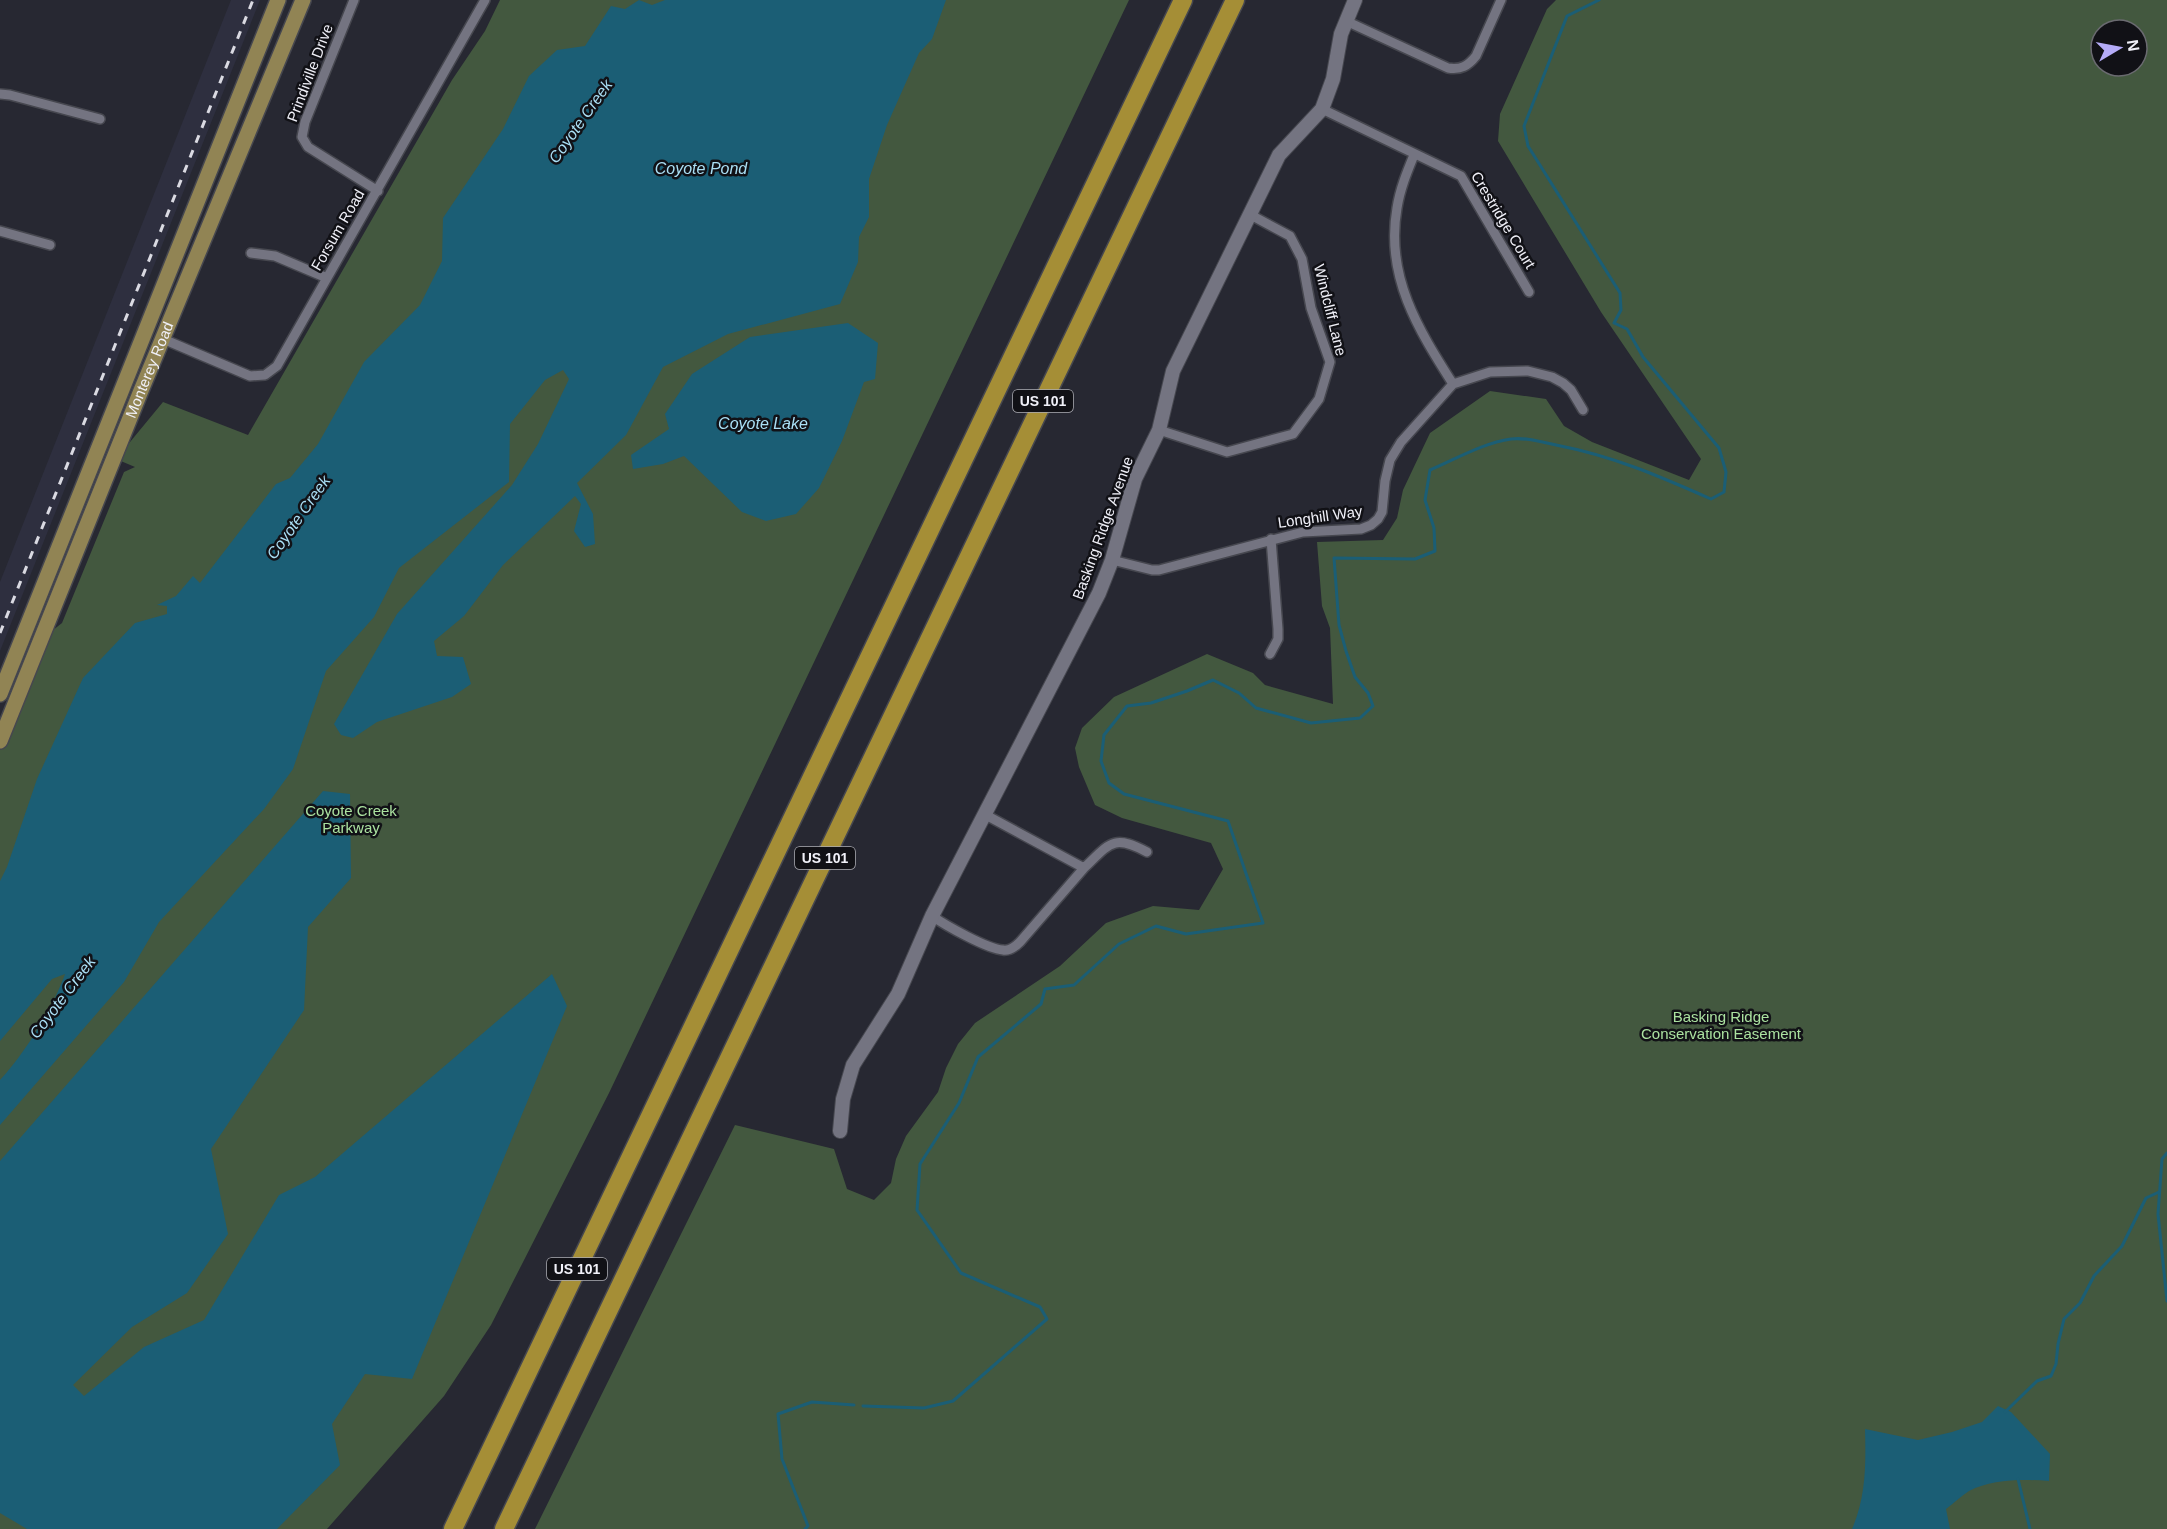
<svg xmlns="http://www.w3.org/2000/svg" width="2167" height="1529" viewBox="0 0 2167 1529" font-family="Helvetica,sans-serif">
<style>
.built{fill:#2e2f3f}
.green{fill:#43583f;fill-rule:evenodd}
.water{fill:#1b5e75}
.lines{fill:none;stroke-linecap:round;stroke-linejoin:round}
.stream{stroke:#1b5e75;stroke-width:3}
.street-casing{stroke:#46474f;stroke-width:12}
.secondary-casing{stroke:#46474f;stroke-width:16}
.primary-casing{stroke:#46474f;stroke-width:18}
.highway-casing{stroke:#46474f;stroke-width:21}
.street{stroke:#747481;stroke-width:9}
.secondary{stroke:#747481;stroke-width:14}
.primary{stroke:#918454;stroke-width:15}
.highway{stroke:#a58e36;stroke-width:18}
.rail{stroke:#dadae2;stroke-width:3;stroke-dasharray:8 8;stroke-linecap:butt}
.labels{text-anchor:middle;stroke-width:5;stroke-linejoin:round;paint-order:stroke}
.shield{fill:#111116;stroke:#adadb4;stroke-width:1.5}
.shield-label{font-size:14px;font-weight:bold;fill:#f0f0f8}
.street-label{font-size:15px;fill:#f0f0f8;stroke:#111116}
.park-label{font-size:15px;fill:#abe2a0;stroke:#111116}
.water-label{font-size:16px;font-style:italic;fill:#aadff5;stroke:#111116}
</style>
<rect width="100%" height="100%" fill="#272832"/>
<path class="built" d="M 231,0 L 260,0 L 0,651 L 0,582 Z"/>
<path class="green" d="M 500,0 L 1129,0 L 609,1093 L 491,1325 L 444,1396 L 327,1529 L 0,1529 L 0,742 L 43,638 L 62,623 L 124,472 L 135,467 L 116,459 L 163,402 L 248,435 L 452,80 L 485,31 Z
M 1556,0 L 2167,0 L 2167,1529 L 535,1529 L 735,1125 L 834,1149 L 847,1189 L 874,1200 L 891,1183 L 896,1159 L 906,1136 L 938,1092 L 946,1068 L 958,1044 L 975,1023 L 1060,966 L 1106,923 L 1153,906 L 1199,910 L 1223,869 L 1211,843 L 1122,818 L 1095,805 L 1079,767 L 1075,748 L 1082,728 L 1114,697 L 1207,654 L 1253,673 L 1265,685 L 1333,704 L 1330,628 L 1322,606 L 1317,542 L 1383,540 L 1397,518 L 1403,490 L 1430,433 L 1490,391 L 1546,399 L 1564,426 L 1592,442 L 1689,480 L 1701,459 L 1601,312 L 1498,141 L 1500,114 L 1547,9 ZM 2101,30 L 2137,30 L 2137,66 L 2101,66 Z"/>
<path class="water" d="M 639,0 L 652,5 L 665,0 L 946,0 L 932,39 L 919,53 L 887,125 L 869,179 L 869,217 L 859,237 L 858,262 L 840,304 L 728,334 L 663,367 L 626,435 L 577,483 L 593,514 L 595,544 L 585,547 L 574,531 L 581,504 L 575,496 L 503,565 L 464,616 L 434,641 L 437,656 L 463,657 L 471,684 L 452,697 L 377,722 L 353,738 L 341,735 L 334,724 L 397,614 L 512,485 L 538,444 L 569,379 L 563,370 L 545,380 L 510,424 L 509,482 L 399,568 L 374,617 L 326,671 L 293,769 L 264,809 L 159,922 L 124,982 L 0,1125 L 0,1080 C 25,1053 53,1008 65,974 L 52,979 L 0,1041 L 0,881 L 7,867 L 37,779 L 83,678 L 135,623 L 167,614 L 167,606 L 157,605 L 176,596 L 193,576 L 200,583 L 276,484 L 290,478 L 318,444 L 364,362 L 420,305 L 442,261 L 443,218 L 503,129 L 529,76 L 557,50 L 585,46 L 611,6 L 625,9 Z
M 848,323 L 878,343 L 875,379 L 864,382 L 842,441 L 819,488 L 796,514 L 766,521 L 742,512 L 684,456 L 663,464 L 633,469 L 631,455 L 669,429 L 665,414 L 692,374 L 750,337 Z
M 323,791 L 350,794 L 351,878 L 308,927 L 304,1010 L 211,1149 L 228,1234 L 187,1293 L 132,1327 L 73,1385 L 84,1396 L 144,1347 L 204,1320 L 279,1195 L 315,1177 L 552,974 L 567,1006 L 412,1379 L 365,1374 L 332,1424 L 340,1465 L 277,1529 L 27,1529 L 0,1513 L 0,1161 Z
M 1998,1406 L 2011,1412 L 2050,1454 L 2049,1481 C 2023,1479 1992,1479 1969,1491 C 1961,1496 1953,1504 1946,1509 L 1950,1529 L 1852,1529 C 1866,1497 1866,1464 1865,1429 L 1918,1440 L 1952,1432 L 1982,1422 Z"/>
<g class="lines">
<path class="stream" d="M 2167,1153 L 2162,1159 L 2158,1214 L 2167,1301
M 863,1406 L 924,1408 L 953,1401 L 1047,1319 L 1040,1307 L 961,1273 L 917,1210 L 920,1164 L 959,1103 L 978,1057 L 1041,1004 L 1045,989 L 1074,985 L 1119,944 L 1156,926 L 1186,934 L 1263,923 L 1228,821 L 1124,794 L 1109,783 L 1101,761 L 1104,735 L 1127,706 L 1151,703 L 1187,691 L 1213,680 L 1239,693 L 1256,708 L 1311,723 L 1360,718 L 1373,706 L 1368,693 L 1355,677 L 1346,651 L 1339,625 L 1334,558 L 1415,559 L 1435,551 L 1434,528 L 1425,500 L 1430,470 C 1456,459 1483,443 1511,439 C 1526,437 1542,442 1556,445 C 1613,456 1659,476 1711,499 L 1724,492 L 1726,472 L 1719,448 L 1643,357 L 1627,329 L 1614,323 L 1621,310 L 1620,293 L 1528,146 L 1524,126 L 1567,16 L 1599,0
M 2005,1412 L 2037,1381 L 2051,1376 L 2056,1364 L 2058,1344 L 2064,1319 L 2080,1303 L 2094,1276 L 2122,1246 L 2146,1198 L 2159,1192
M 2018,1479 L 2030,1529
M 805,1529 L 808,1526 L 782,1459 L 778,1414 L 812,1402 L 854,1405"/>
<g class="street-casing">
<path id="street" d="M 354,0 L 305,122 L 302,137 L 308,147 L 378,191
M 1346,21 L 1448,68 C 1461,70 1468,66 1476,56 L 1501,0
M 0,94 L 10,95 L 100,119
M 1322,109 L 1461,176 L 1529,292
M 1414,155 C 1407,172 1400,189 1397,208 C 1385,276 1418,329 1453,384
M 0,231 L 50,245
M 251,253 L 275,256 L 327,278
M 163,339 L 250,376 L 265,375 L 277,366 L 485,0
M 1159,430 L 1227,452 L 1293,434 L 1319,399 L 1330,362 L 1311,308 L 1302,259 L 1290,236 L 1249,214
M 1112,560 L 1152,570 L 1159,570 L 1303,532 L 1361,529 L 1371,525 L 1378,519 L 1382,512 L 1385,481 L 1390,460 L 1401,442 L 1453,384 L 1490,372 L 1528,371 L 1552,377 L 1563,383 L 1571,390 L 1583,410
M 1270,654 L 1278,639 L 1278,629 L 1271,539
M 1084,868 C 1110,843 1113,834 1147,852
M 932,916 C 945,925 987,949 1003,950 C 1009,951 1015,947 1020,942 L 1084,868 L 984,814"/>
</g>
<g class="secondary-casing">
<path id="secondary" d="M 840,1131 L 843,1099 L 853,1065 L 898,994 L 932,916 L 1099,593 L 1112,560 L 1135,479 L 1159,430 L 1173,371 L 1279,155 L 1322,109 L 1333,79 L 1341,34 L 1355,0"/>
</g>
<g class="primary-casing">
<g id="primary">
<path d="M 0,694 L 278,0"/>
<path id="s1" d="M 0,741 L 140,393 L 303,0"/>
</g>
</g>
<g class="highway-casing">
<path id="highway" d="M 453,1529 L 1183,0
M 504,1529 L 1235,0"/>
</g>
<use href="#street" class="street"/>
<use href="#secondary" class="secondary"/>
<use href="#primary" class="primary"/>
<use href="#highway" class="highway"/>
<path class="rail" d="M 0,633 L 253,0"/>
</g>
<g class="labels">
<g class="shield">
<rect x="1013" y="390" width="60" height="22" rx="4.5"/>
<rect x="795" y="847" width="60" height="22" rx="4.5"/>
<rect x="547" y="1258" width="60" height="22" rx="4.5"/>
</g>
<g class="shield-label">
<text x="1043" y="406">US 101</text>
<text x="825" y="863">US 101</text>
<text x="577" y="1274">US 101</text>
</g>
<g class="street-label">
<text transform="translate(310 73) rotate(-69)" y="5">Prindiville Drive</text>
<text transform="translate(1503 220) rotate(59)" y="5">Crestridge Court</text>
<text transform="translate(338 230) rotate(-60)" y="5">Forsum Road</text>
<text transform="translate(1330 310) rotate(76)" y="5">Windcliff Lane</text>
<text dy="5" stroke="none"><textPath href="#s1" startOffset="400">Monterey Road</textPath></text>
<text transform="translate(1320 517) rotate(-8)" y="5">Longhill Way</text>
<text transform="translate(1103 528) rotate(-70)" y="5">Basking Ridge Avenue</text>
</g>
<g class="park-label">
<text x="351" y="816">Coyote Creek<tspan x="351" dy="17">Parkway</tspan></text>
<text x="1721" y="1022">Basking Ridge<tspan x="1721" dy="17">Conservation Easement</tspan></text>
</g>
<g class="water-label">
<text transform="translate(580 121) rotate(-55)" y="6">Coyote Creek</text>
<text x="701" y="174">Coyote Pond</text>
<text x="763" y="429">Coyote Lake</text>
<text transform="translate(298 517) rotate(-55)" y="6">Coyote Creek</text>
<text transform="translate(62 997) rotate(-53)" y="6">Coyote Creek</text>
</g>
</g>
<g transform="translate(2119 48) rotate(80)"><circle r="28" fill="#111116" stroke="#6a6a70" stroke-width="1.5"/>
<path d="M0-4.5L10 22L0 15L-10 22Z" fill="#b5acf8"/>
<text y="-9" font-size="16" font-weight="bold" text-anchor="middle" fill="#f0f0f8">N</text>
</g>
</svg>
